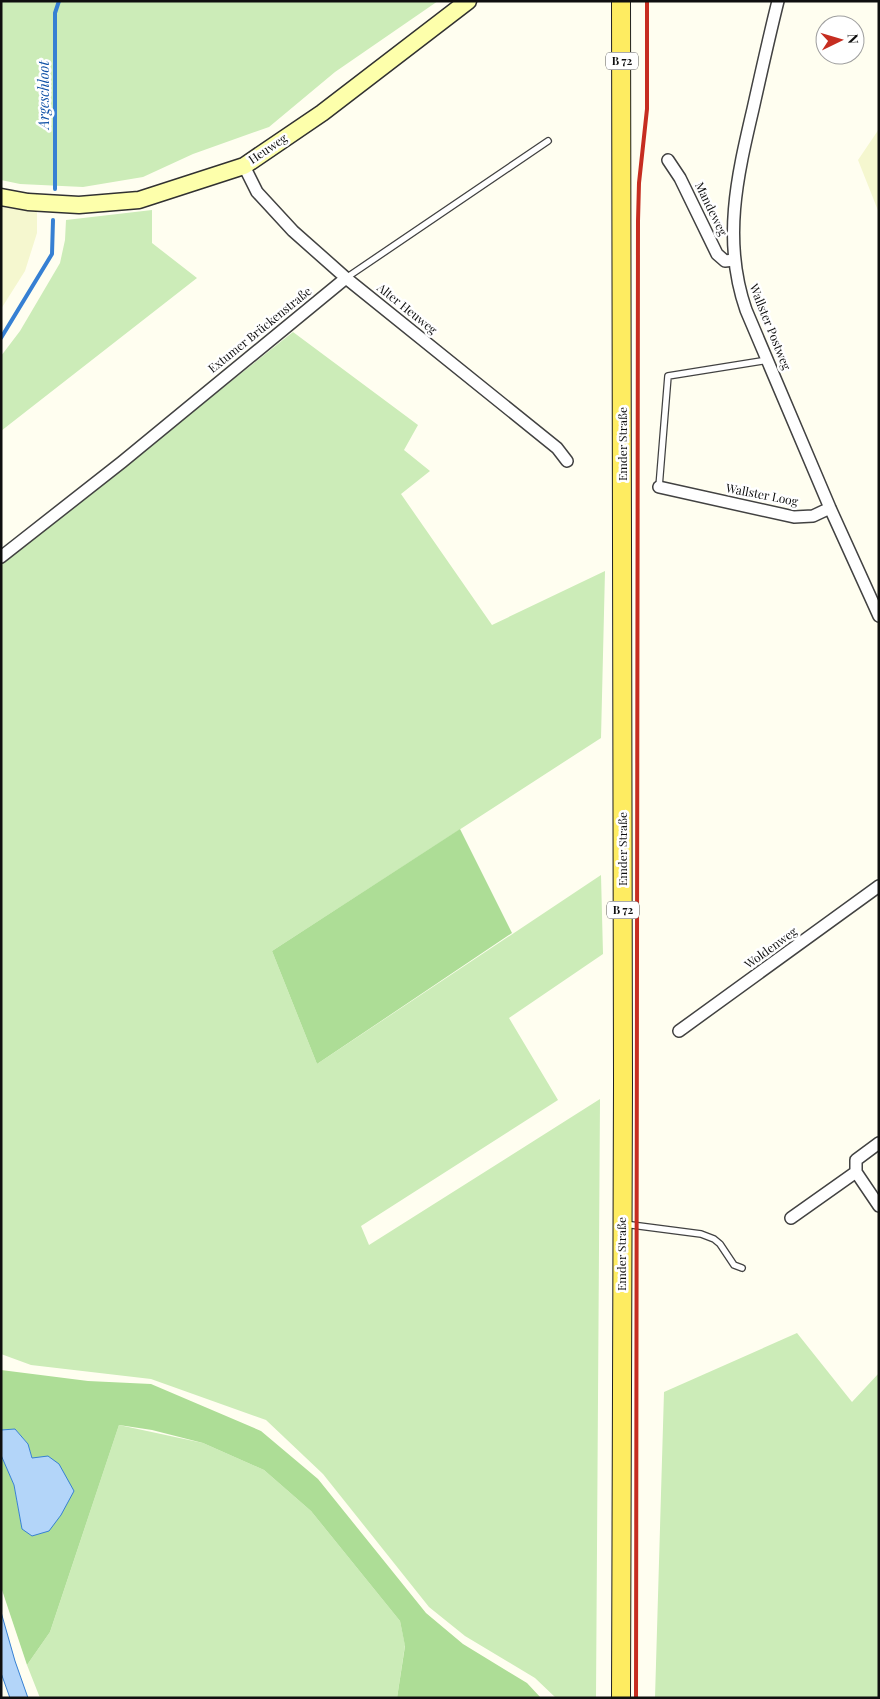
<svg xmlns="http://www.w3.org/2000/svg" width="880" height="1699" viewBox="0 0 880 1699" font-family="'Playfair Display',serif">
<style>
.farmland{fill:#f5f7cf}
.green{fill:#ccecb8}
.forest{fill:#addd96}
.water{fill:#b3d5f9;stroke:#3680d3}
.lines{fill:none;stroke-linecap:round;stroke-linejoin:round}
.stream{stroke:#3680d3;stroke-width:4}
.lane-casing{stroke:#424242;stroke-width:8}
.street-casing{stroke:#424242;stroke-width:14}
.secondary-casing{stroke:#313131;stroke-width:19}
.primary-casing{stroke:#202020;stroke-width:20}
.lane{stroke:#fff;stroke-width:5.5}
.street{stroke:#fff;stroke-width:11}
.secondary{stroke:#fdffab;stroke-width:16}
.primary{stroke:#feec61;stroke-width:18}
.rail{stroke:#c62d20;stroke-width:4}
.labels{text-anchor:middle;stroke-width:5;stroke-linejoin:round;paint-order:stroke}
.shield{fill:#fff;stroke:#575757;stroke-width:1}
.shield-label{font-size:11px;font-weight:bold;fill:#0f0f0f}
.street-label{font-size:12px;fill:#0f0f0f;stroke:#fff}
.water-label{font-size:14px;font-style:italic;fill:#1152a7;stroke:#fff}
</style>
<rect width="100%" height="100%" fill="#fffef0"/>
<path class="farmland" d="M 879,129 L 879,213 L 858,160 Z
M 1,207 L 37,212 L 37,233 L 25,271 L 1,309 Z"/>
<path class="green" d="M 1,1 L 438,1 L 335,72 L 269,127 L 193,154 L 143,177 L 83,187 L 20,184 L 1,180 Z
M 152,210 L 152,243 L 197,278 L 1,431 L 1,356 L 20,331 L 60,263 L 65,240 L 66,220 Z
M 293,332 L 418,425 L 404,450 L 430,471 L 401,494 L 492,625 L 605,571 L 601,738 L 272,951 L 317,1064 L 601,875 L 603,954 L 509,1018 L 558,1100 L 361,1226 L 369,1245 L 600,1099 L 596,1698 L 556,1698 L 535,1678 L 465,1636 L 429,1607 L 323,1474 L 266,1420 L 151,1379 L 31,1365 L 1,1354 L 1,564 Z
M 797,1333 L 852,1402 L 879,1373 L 879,1698 L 655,1698 L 664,1392 Z
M 119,1425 L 203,1443 L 264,1470 L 311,1511 L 400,1621 L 405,1645 L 397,1698 L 40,1698 L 27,1665 L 50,1632 Z"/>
<path class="forest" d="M 460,829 L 512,933 L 317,1064 L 272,951 Z
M 1,1370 L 88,1381 L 151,1384 L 261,1431 L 318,1479 L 426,1613 L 463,1644 L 527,1683 L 541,1698 L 397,1698 L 405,1646 L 400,1621 L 311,1511 L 264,1470 L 203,1443 L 152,1430 L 119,1425 L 50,1632 L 27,1665 L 1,1587 L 1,1455 L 14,1485 L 22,1529 L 32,1458 L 28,1444 L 15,1429 L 1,1430 Z"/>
<path class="water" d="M 15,1429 L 28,1444 L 32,1458 L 48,1456 L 59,1464 L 74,1491 L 61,1515 L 49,1531 L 32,1536 L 22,1529 L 14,1485 L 1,1455 L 1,1430 Z
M 1,1612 L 15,1661 L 28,1698 L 10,1698 L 1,1673 Z"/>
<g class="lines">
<path class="stream" d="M 55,189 L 55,13 L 59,1
M 1,338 L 52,254 L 53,220"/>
<g class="lane-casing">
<path id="lane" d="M 346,278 L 548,141
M 659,487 L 668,376 L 768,360
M 624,1224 L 701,1234 L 714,1239 L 720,1244 L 734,1265 L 742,1268"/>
</g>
<g class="street-casing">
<path id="street" d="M 778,1 C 769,37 761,73 753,109 C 737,177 722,241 746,310 L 830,508 L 879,616
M 668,160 L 680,178 L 717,254 L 725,261 L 734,260
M 244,166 L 257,192 L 293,231 L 346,278 L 557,448 L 567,461
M 659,487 L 794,517 L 813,516 L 830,508
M 1,557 L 122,462 L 346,278
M 679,1031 L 879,886
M 856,1172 L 879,1206
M 791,1218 L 856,1172 L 856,1160 L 879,1143"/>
</g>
<g class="secondary-casing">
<path id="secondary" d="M 1,197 L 28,202 L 79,205 L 139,200 L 244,166 L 322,113 L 468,1"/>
</g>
<g class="primary-casing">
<path id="primary" d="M 621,1698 L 623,1082 L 621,1"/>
</g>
<use href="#lane" class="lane"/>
<use href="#street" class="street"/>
<use href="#secondary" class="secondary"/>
<use href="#primary" class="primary"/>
<path class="rail" d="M 636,1698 L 638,221 L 639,183 L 647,109 L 647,1"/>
</g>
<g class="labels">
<g class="shield">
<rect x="606" y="52.5" width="32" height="17" rx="4"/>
<rect x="607" y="901.5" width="32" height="17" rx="4"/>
</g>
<g class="shield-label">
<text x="622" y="65">B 72</text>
<text x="623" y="914">B 72</text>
</g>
<g class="street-label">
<text transform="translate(268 149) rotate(-34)" y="4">Heuweg</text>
<text transform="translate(711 209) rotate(64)" y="4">Mandeweg</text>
<text transform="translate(407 309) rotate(39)" y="4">Alter Heuweg</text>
<text transform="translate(770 327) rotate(68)" y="4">Wallster Postweg</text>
<text transform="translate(260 330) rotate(-39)" y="4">Extumer Brückenstraße</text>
<text transform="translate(623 444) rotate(-90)" y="4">Emder Straße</text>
<text transform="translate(762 495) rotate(11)" y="4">Wallster Loog</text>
<text transform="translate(623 849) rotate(-90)" y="4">Emder Straße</text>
<text transform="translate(771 948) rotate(-36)" y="4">Woldenweg</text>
<text transform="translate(622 1254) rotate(-90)" y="4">Emder Straße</text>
</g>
<g class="water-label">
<text transform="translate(44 95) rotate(-90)" y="5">Argeschloot</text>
</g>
</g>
<rect width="880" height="1699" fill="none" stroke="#0f0f0f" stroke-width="5"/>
<g transform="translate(840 40) rotate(85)"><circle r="24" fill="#ffffff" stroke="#9f9f9f"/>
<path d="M0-4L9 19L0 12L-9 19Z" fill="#c62d20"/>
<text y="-8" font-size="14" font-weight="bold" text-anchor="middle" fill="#0f0f0f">N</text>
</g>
</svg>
